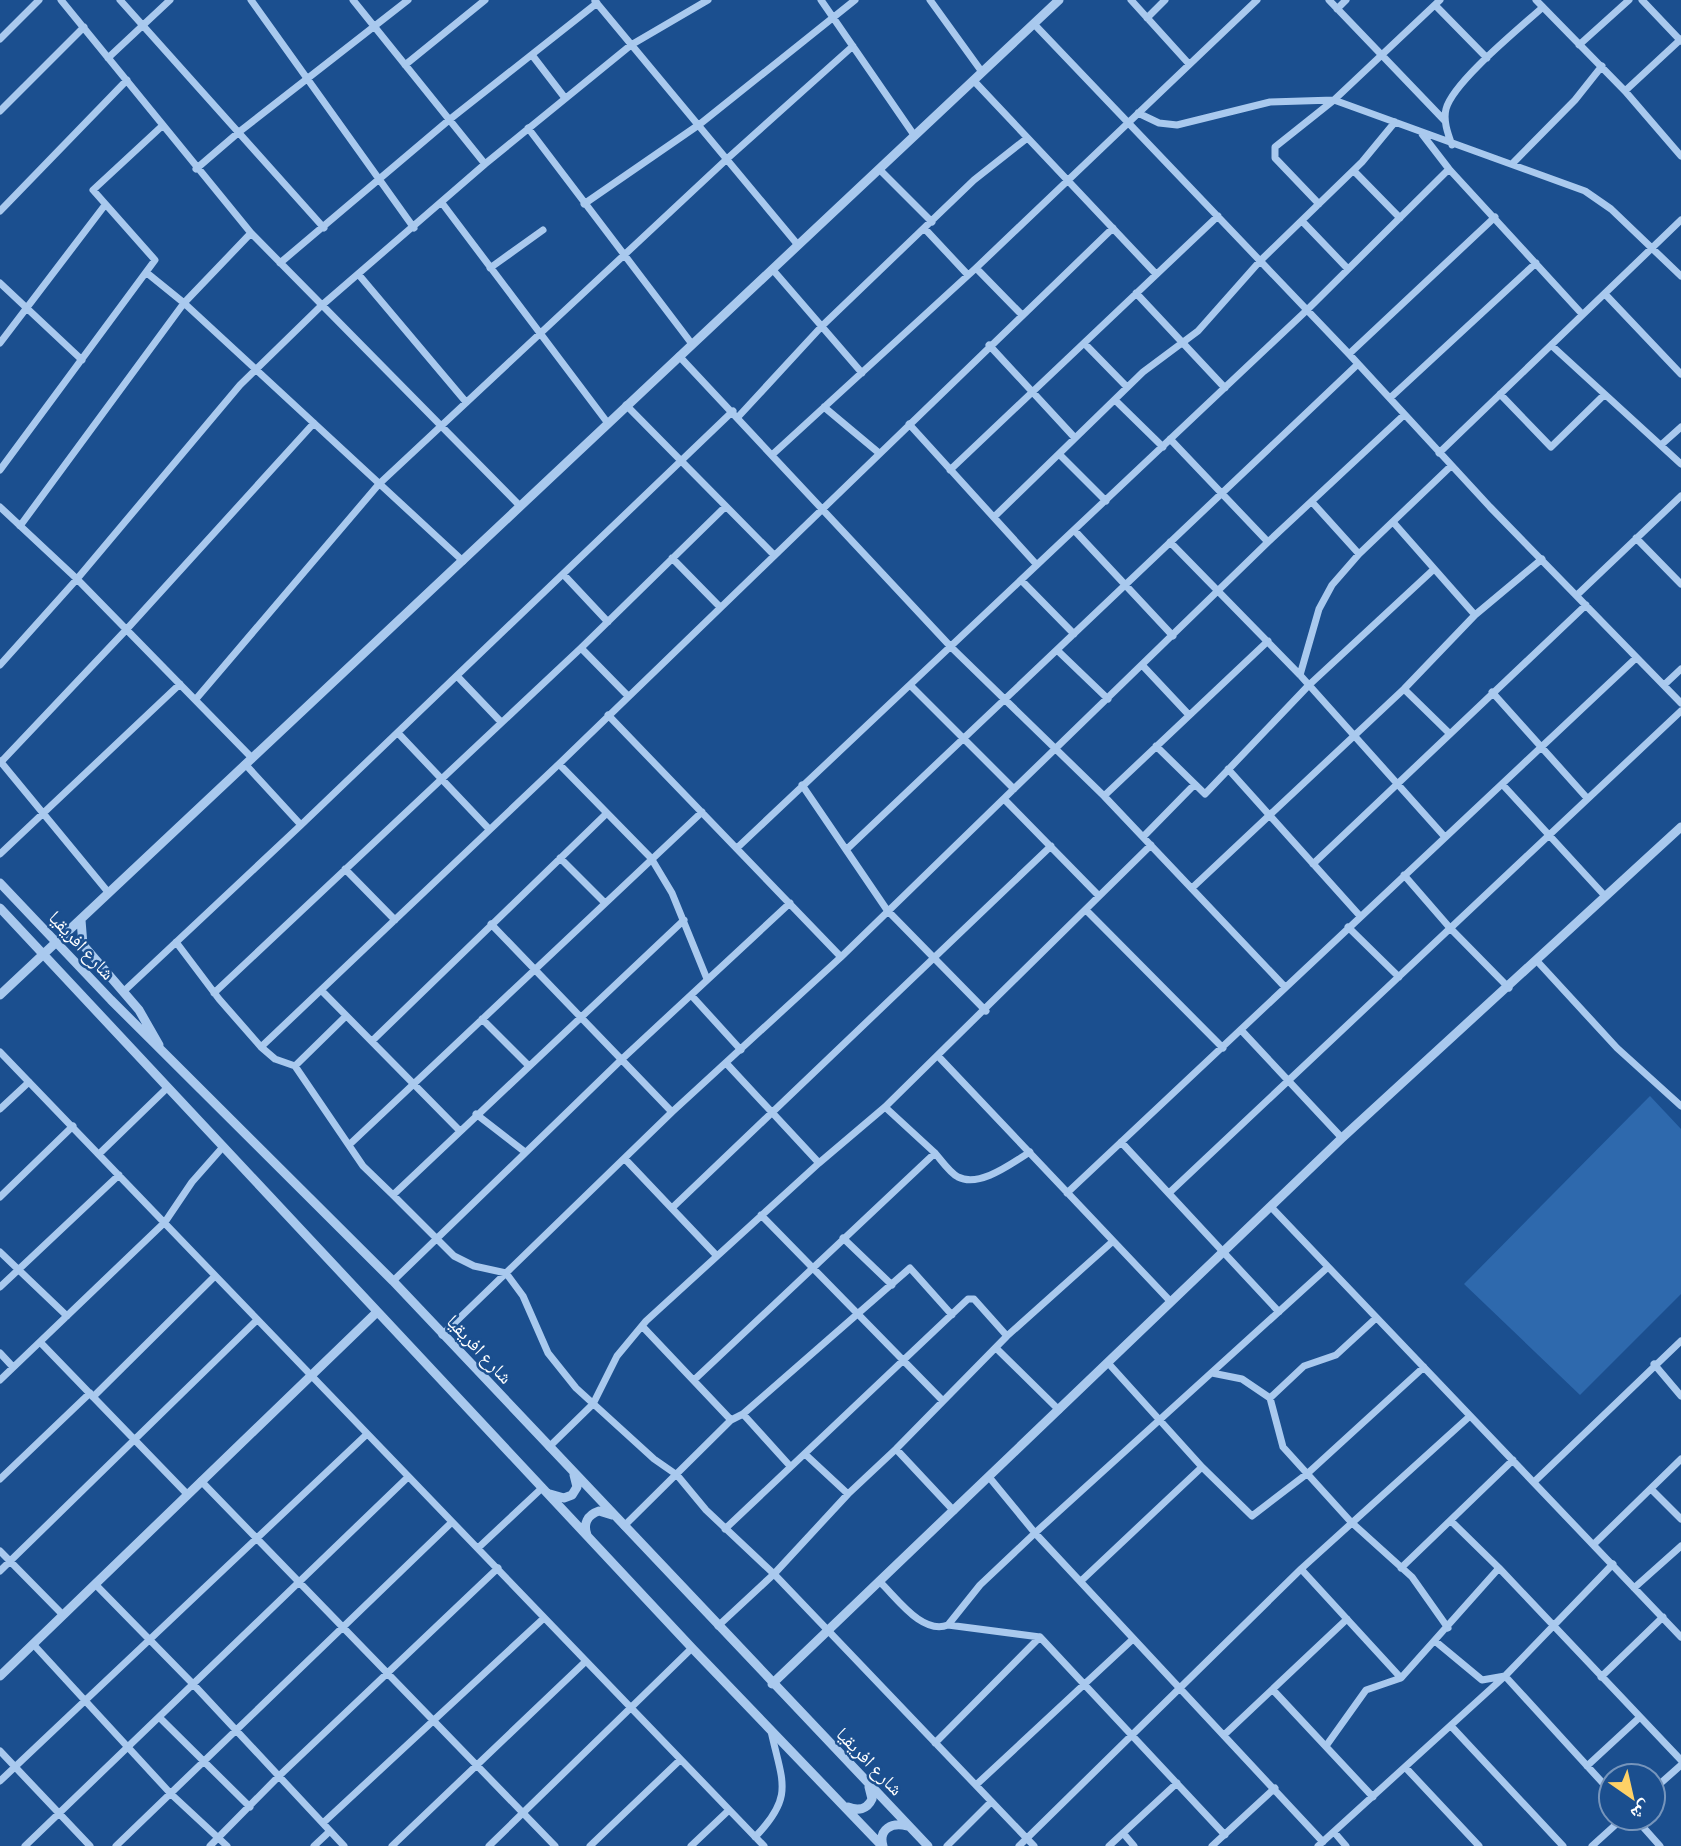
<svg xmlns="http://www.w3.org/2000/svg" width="1681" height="1846" viewBox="0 0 1681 1846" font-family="'Titillium Web','Noto Naskh Arabic',sans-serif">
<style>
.green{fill:#2e69ad}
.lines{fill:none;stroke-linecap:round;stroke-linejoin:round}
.minor{stroke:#a9c9ee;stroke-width:7}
.tertiary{stroke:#a9c9ee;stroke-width:9}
.labels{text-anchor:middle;stroke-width:5;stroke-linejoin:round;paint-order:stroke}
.street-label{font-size:19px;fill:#fff;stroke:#1b4f8f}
</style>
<rect width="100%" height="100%" fill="#1b4f8f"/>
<path class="green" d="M 1650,1096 L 1681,1129 L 1681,1294 L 1580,1395 L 1464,1284 Z"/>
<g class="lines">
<path class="minor" d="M 61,0 L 251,233 L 520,506
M 120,0 L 324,228
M 251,0 L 414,228
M 353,0 L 485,164
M 821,0 L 914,135
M 930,0 L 982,72
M 1131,0 L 1189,64
M 1329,0 L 1445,121
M 1536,0 L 1625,91 L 1681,156
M 1642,0 L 1681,41
M 595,1 L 798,245
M 1435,5 L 1487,58
M 1337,9 L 1346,0
M 1147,18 L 1165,0
M 1034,24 L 1349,354 L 1490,507 L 1681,703
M 0,39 L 39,0
M 1579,45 L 1629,0
M 532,55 L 565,98
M 108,58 L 170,0
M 405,65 L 485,0
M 974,81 L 1156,274
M 1625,91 L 1681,39
M 0,111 L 84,27
M 1138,113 L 1159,123 L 1177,125 L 1270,102 L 1334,100 L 1585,191 L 1611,209 L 1681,276
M 528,128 L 692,344
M 1422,134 L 1449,169 L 1582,314
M 1452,145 C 1448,134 1443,121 1446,109 C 1453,82 1521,27 1543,7
M 1512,164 L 1575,100 L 1602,66
M 196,169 L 239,132 L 408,0
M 879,169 L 932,222
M 1354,171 L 1400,218
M 442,203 L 607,422
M 584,204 L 700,124 L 855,0
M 1319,204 L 1275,158 L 1275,147 L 1334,100 L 1440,0
M 0,211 L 127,80
M 1302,221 L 1348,269
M 925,229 L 968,275
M 280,263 L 449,120 L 597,3
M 490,268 L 543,230
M 976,268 L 1022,315
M 773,270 L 862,373
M 147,273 L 184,303 L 463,561
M 359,275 L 466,402
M 0,283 L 82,360
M 1136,293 L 1225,388
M 1605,294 L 1681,374
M 0,343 L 105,205
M 1084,343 L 1127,387
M 989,345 L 1075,438
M 1551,345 L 1681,464
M 1349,354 L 1495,217
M 679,356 L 951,647 L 1104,796 L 1285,987
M 1500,394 L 1551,447 L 1604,395
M 1390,398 L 1536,263
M 1115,400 L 1163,447
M 626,405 L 774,555
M 824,407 L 879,453
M 738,417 L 822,326 L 974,180 L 1026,139
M 909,424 L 1037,565
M 1170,439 L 1268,542
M 1661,445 L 1681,427
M 1439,453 L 1681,220
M 773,454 L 976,268 L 1257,0
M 1059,454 L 1106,501
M 0,470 L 155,260 L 93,190 L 161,127
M 950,470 L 1218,216
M 1312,502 L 1359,554
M 0,507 L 77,579 L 251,757
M 994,517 L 1143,372 L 1198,331 L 1260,261 L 1362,162 L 1395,122
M 1393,522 L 1475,615
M 20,526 L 184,303 L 251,233
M 1074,530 L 1173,636
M 1636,538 L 1681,584
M 1170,542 L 1300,675 L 1444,836
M 672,558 L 720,607
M 563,574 L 608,622
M 1021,580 L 1074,634
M 1577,595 L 1681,496
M 581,648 L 628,696
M 1057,650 L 1108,699
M 0,665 L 77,579 L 240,385 L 321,306 L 485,164 L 631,45 L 708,0
M 1143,666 L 1189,715
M 1300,675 L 1319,609 L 1332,585 L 1359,554 L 1451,466
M 457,676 L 501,722
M 910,685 L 1014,789
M 1664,685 L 1681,669
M 1404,689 L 1449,733
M 1492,692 L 1587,798
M 196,699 L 379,484 L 728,158 L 853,46
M 608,715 L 841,957
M 398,733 L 489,829
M 1156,746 L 1205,794 L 1309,685 L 1433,570
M 0,761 L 108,892
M 0,763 L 126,630 L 314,423
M 245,764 L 301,825
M 559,764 L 651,858 L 672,893 L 707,979
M 1228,769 L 1360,916
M 1502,784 L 1605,896
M 802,785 L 887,910 L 986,1011
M 1104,796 L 1268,641
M 1004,799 L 1099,896
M 1143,837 L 1194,785
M 737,848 L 1307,310 L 1449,169
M 847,849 L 1358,364
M 0,854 L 180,684
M 560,858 L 604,902
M 1313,864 L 1586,605
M 345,869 L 395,920
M 1404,875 L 1450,928 L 1509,988
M 1192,888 L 1404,689 L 1475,615 L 1542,559
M 1086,910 L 1223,1048
M 491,924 L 672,1112
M 1348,927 L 1399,977
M 176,942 L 219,999 L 261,1047 L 275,1059 L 295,1066 L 363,1166 L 393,1195 L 454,1256 L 474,1266 L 506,1273 L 523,1296 L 548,1353 L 576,1388 L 654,1459 L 677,1475 L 706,1510 L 774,1574 L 1034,1846
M 1537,961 L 1617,1048 L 1681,1106
M 321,990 L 459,1130
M 123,992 L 301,825 L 733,411
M 214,993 L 581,648 L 725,507
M 691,995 L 741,1050
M 482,1019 L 528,1065
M 1241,1030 L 1342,1138
M 372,1041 L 607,813
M 261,1047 L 559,764 L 1113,228
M 0,1052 L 764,1846
M 938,1056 L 1171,1302
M 726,1063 L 819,1163
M 295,1066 L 346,1016
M 885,1107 L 935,1153
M 0,1109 L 29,1082
M 476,1114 L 525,1152
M 1121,1142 L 1279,1312
M 349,1145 L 702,812
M 99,1154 L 166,1089
M 625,1159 L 717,1256
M 1067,1193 L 1636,658
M 1169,1193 L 1681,711
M 393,1195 L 684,920
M 0,1197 L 73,1126
M 672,1208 L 1051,846
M 1272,1208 L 1681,1637
M 761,1215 L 943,1401
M 843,1238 L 892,1285
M 0,1252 L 67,1316
M 393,1281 L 621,1060 L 790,903
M 0,1287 L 119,1175
M 642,1326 L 731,1420 L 743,1414 L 790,1466
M 442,1335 L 672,1112 L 841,957 L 1268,542 L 1404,415
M 40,1342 L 188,1495
M 997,1349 L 1059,1410
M 0,1353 L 13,1367
M 1109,1364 L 1202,1467 L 1252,1516 L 1308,1473 L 1424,1367
M 1654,1364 L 1681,1396
M 1212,1373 L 1242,1379 L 1270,1398 L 1283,1447 L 1351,1522 L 1412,1577 L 1448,1628
M 0,1380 L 165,1222 L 192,1182 L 222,1148
M 694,1380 L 935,1153 C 942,1161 949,1172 958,1177 C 980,1188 1012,1163 1030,1152
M 93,1397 L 215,1276
M 1270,1398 L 1304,1366 L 1336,1355 L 1375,1319
M 743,1414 L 910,1268 L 952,1315
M 549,1447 L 593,1404 L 617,1356 L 646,1321 L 819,1163 L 885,1107 L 1151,845
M 896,1449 L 954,1511
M 805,1454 L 848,1494
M 989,1477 L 1035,1533 L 1323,1842
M 0,1479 L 90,1393
M 201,1481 L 555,1846
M 1535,1481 L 1681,1341
M 1651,1489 L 1681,1519
M 1451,1521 L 1499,1568 L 1681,1760
M 624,1526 L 731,1420
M 725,1529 L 968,1299 L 974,1299 L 1007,1336
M 1594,1544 L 1681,1459
M 478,1548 L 542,1488
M 0,1551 L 63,1615
M 1401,1568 L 1513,1460
M 1301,1569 L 1401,1678
M 0,1571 L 257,1320
M 1081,1581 L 1202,1467
M 880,1582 C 897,1598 922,1635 948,1625 L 980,1585 L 1035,1533 L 1328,1267
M 95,1584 L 193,1684 L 344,1846
M 1634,1588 L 1681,1546
M 948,1625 L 1040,1637 L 1225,1835
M 718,1626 L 774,1574 L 848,1494 L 896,1449 L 1007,1336 L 1112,1242
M 1435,1641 L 1482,1680 L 1505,1676 L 1611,1792
M 33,1644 L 171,1794 L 227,1846
M 1601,1677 L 1663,1617
M 1273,1690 L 1373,1797
M 159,1717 L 250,1807
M 1451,1726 L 1563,1846
M 1224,1735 L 1347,1619
M 935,1743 L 1040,1637
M 1326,1746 L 1366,1690 L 1401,1678 L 1499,1568
M 0,1751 L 90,1846
M 1587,1766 L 1640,1717
M 1405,1767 L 1479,1846
M 0,1781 L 366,1435
M 976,1785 L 1133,1639
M 1653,1790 L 1681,1765
M 1635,1818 L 1660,1846
M 323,1823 L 544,1618
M 1334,1832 L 1346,1846
M 1123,1833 L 1134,1846
M 755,1837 C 795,1796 782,1782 771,1731
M 25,1846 L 407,1478
M 116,1846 L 452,1522
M 210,1846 L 279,1776 L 498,1568
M 314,1846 L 330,1831
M 392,1846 L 585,1662
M 489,1846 L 692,1648
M 590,1846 L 680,1760
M 691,1846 L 729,1810
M 947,1846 L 991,1802
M 1019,1846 L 1301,1569 L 1470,1416
M 1109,1846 L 1177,1783
M 1212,1846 L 1275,1788
M 1318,1846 L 1505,1676 L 1613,1564
M 1592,1846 L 1623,1818"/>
<path class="tertiary" d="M 0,883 L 111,1000 L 393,1281 L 928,1846
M 0,908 L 692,1648 L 882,1846
M 81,920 L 83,945 L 139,1010 L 159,1045
M 0,995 L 1059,0
M 550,1494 L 564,1498 L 572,1495 L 577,1487 L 574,1475
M 587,1535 C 583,1524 587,1515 599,1511 L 612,1515
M 0,1676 L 377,1312
M 772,1684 L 1342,1138 L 1681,827
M 848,1807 C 858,1811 867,1810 872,1799 L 869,1787
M 883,1846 C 878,1829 892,1822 907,1826"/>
</g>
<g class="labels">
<g class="street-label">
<text transform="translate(82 945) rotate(47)" y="7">شارع افريقيا</text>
<text transform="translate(480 1349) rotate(47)" y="7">شارع افريقيا</text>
<text transform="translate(870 1761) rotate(46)" y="7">شارع افريقيا</text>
</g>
</g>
<g transform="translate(1632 1797) rotate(146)"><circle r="33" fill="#1b4f8f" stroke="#7695bc" stroke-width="2"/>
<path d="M0-5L12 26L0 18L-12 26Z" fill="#ffd166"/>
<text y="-10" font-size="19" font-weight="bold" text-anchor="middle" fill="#ffffff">ش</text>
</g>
</svg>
